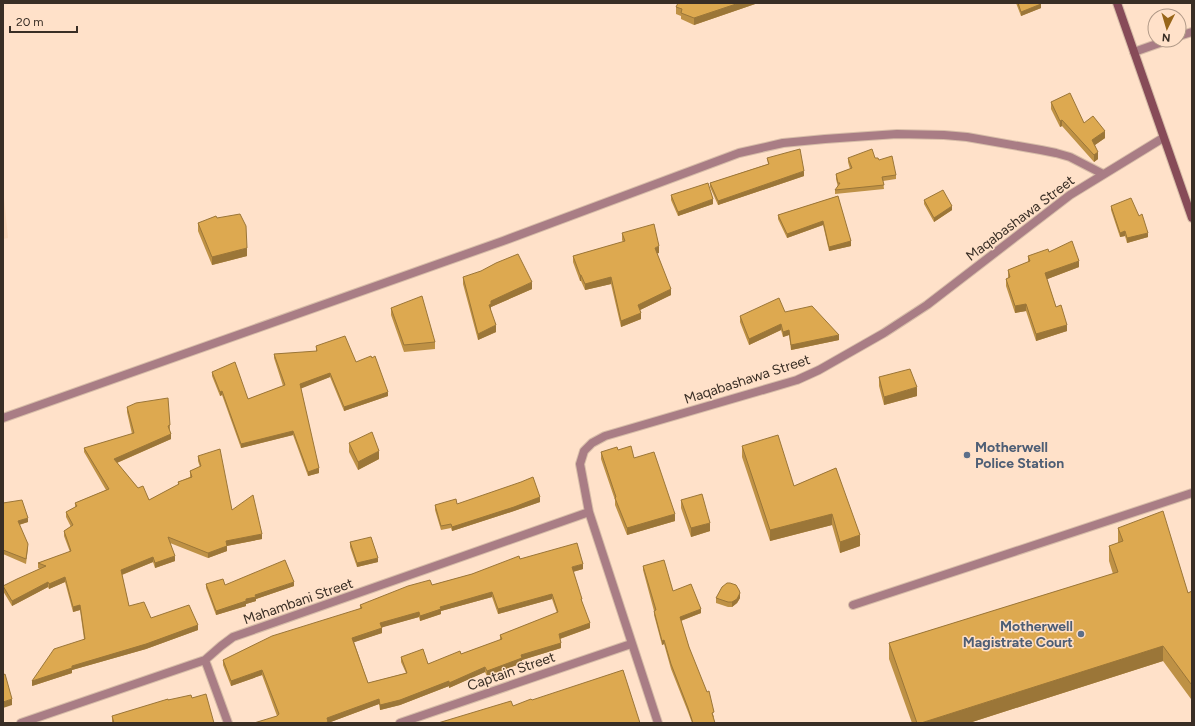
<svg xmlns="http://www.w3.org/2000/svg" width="1195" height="726" viewBox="0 0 1195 726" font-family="Figtree,sans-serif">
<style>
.built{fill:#fbd7b9}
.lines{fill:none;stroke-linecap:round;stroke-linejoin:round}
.lane-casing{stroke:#d7bda8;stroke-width:10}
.street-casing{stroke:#d7bda8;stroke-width:10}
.secondary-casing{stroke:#d7bda8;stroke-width:10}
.lane{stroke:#a97d85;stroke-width:8}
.street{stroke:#a97d85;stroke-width:8}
.secondary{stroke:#874b58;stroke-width:8}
.wall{fill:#be9145;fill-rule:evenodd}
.shaded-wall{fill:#9b7638}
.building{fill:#dda950;stroke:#9b7638;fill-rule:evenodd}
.service-dot{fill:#5c6f8a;stroke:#ffe1c9;stroke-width:1.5}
.labels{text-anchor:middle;stroke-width:3;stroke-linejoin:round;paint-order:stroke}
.street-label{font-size:14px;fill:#392e25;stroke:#ffe1c9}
.service-label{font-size:14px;font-weight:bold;fill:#4e5e75;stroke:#ffe1c9;text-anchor:start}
</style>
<rect width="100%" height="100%" fill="#ffe1c9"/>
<path class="built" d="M 3,188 L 8,238 L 3,239 Z"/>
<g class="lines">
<g class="lane-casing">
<path id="lane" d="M 1179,36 L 1192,32
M 1134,52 L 1168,40
M 3,418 L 503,241 L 739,153 L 783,143 L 825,139 L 897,134 L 944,135 L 967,137 L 1041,150 L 1056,153 L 1070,157 L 1103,174
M 853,605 L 1192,493"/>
</g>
<g class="street-casing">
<path id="street" d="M 205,660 L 228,723
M 21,723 L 205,660 L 221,646 L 233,637 L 589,512
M 400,723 L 631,644
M 658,723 L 589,512 L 580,464 L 584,451 L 592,443 L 605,436 L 797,380 L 819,370 L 884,333 L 927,305 L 1070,195 L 1163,138"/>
</g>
<g class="secondary-casing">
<path id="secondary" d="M 1117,3 L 1192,218"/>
</g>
<use href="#lane" class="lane"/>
<use href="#street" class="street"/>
<use href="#secondary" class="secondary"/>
</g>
<path class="wall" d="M 758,3 L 694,25 L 681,19 L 681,16 L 676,14 L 676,7 Z
M 1016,3 L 1041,3 L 1041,8 L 1021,16 Z
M 1051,102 L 1084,123 L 1105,138 L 1095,145 L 1098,159 L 1094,162 L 1062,126 L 1060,127 L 1051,109 Z
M 767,158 L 804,176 L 718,205 L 710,187 L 710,183 L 768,164 Z
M 848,158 L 875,158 L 879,160 L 896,175 L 896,179 L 883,181 L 884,189 L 835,194 L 835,190 L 838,187 L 836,179 L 836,174 L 850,169 L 848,162 Z
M 671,195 L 713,204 L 678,216 L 671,200 Z
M 838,196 L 851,246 L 829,251 L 823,225 L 787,238 L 778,219 L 778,215 Z
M 924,200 L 952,210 L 934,222 L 924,204 Z
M 1111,206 L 1148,237 L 1127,243 L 1125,236 L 1120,237 L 1111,210 Z
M 217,218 L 247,256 L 212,265 L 198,231 L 198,223 Z
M 622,233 L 659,253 L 657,253 L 671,295 L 640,310 L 641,319 L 621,327 L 611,284 L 585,290 L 581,281 L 580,281 L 573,262 L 573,256 L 623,242 L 622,240 Z
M 1049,252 L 1079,267 L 1047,279 L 1056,307 L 1067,331 L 1036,341 L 1026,311 L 1015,313 L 1006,286 L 1006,279 L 1008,278 L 1008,270 L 1028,262 L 1028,256 Z
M 463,277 L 532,289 L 491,307 L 491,311 L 496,332 L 478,340 L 463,284 Z
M 391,308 L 435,342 L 435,349 L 404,352 L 391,315 Z
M 785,312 L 839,340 L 791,350 L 789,335 L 783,337 L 781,330 L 749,345 L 740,322 L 740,316 Z
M 316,346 L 356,362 L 388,396 L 344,411 L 330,377 L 301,388 L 319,473 L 308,476 L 293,435 L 241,448 L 222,395 L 220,396 L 212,376 L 212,372 L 248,399 L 283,386 L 274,358 L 274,354 L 316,352 Z
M 879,377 L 917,396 L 884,405 L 879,386 Z
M 127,407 L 170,425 L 170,431 L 171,439 L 117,463 L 138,488 L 149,500 L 178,485 L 178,482 L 190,477 L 190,471 L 200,467 L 198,461 L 198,456 L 232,510 L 262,539 L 227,546 L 227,551 L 208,558 L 170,543 L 175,561 L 155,568 L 153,562 L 122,575 L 129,606 L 151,618 L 198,630 L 146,649 L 72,670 L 72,673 L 32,686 L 84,639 L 80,610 L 73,612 L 65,582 L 49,589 L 48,587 L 12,606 L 3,591 L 3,586 L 40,569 L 38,568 L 38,563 L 70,552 L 64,536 L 64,531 L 71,527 L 66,517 L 66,512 L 75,508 L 75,503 L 106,490 L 84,452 L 84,448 L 132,434 L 127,412 Z
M 349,443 L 379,459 L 358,470 L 349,452 Z
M 742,446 L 794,486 L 836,468 L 860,546 L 840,553 L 832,525 L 770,541 L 742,457 Z
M 618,450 L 634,458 L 675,521 L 627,535 L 615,505 L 615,500 L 601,459 L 601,452 Z
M 681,500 L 710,531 L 691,537 L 681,508 Z
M 540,502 L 514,511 L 452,531 L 451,528 L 441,530 L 435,510 L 435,505 L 457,504 Z
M 3,503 L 28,522 L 19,525 L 28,548 L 26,564 L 3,554 Z
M 1118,528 L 1188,593 L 1192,591 L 1191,699 L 1163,661 L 969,723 L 912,723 L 889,659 L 889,643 L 1113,574 L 1109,561 L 1109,546 L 1118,543 Z
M 350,542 L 378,562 L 357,567 L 350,547 Z
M 520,559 L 583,569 L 573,572 L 590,628 L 560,639 L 561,648 L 522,660 L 522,663 L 487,676 L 485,672 L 449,688 L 449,686 L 400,705 L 380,710 L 379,704 L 328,723 L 277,716 L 262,675 L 231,686 L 223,665 L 223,660 L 360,609 L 360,605 L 432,585 L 472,574 ZM 492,597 L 498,614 L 552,599 L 557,613 L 500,635 L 500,640 L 461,654 L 428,664 L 401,657 L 401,662 L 406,673 L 368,683 L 354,642 L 382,633 L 382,627 L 419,617 L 420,621 L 441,614 L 441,611 Z
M 643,566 L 673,591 L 701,613 L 681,621 L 689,647 L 714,717 L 713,717 L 715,723 L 692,723 L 688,712 L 671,669 L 664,644 L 662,645 L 654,615 L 654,611 L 643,570 Z
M 206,584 L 225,585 L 294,586 L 256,599 L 256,601 L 246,604 L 246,606 L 216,615 L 206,588 Z
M 716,598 L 740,598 L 737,603 L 732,607 L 728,607 L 716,603 Z
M 192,698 L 214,723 L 112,723 L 112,716 L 168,700 Z"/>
<path class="shaded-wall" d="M 739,3 L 758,3 L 694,25 L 694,18 Z
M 1041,4 L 1041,8 L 1021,16 L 1021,12 Z
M 1062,120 L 1062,126 L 1060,127 L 1060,121 Z
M 1105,131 L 1105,138 L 1092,147 L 1092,140 Z
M 1098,152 L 1098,159 L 1094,162 L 1094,155 Z
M 804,171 L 804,176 L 718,205 L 718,201 Z
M 713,199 L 713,204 L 678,216 L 678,212 Z
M 952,206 L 952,210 L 934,222 L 934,218 Z
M 823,221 L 823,225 L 787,238 L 787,234 Z
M 1125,231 L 1125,236 L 1120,237 L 1120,233 Z
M 1148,233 L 1148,237 L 1127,243 L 1127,238 Z
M 851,241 L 851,246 L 829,251 L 829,247 Z
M 659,246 L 659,253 L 655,254 L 655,248 Z
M 247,248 L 247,256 L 212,265 L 212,257 Z
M 1079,261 L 1079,267 L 1045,280 L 1045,273 Z
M 580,275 L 581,275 L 581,281 L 580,281 Z
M 611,277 L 611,284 L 585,290 L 585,284 Z
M 532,282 L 532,289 L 491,307 L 491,311 L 489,312 L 489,305 L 491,301 Z
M 671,289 L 671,295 L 638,311 L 638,305 Z
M 1026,304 L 1026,311 L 1015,313 L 1015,306 Z
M 641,313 L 641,319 L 621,327 L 621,321 Z
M 781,324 L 781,330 L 749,345 L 749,339 Z
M 496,325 L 496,332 L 478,340 L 478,334 Z
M 1067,325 L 1067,331 L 1036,341 L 1036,334 Z
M 789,330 L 789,335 L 783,337 L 783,332 Z
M 839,335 L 839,340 L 791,350 L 791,345 Z
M 330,373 L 330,377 L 300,389 L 300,384 Z
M 917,387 L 917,396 L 884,405 L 884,397 Z
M 222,391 L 222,395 L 220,396 L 220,392 Z
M 388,392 L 388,396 L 344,411 L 344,407 Z
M 293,431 L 293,435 L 241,448 L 241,444 Z
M 171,434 L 171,439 L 114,464 L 114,459 Z
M 379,451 L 379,459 L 358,470 L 358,462 Z
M 319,468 L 319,473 L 308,476 L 308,472 Z
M 540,497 L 540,502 L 514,511 L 452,531 L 452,527 Z
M 675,514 L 675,521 L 627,535 L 627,528 Z
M 832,514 L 832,525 L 770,541 L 770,530 Z
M 28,518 L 28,522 L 18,525 L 18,521 Z
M 710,523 L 710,531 L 691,537 L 691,528 Z
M 262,534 L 262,539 L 226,546 L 226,541 Z
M 860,535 L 860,546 L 840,553 L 840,542 Z
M 227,546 L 227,551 L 208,558 L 208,553 Z
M 175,556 L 175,561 L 155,568 L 155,563 Z
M 153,557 L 153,562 L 121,575 L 121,570 Z
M 378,558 L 378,562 L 357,567 L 357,563 Z
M 583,564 L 583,569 L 572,572 L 572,567 Z
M 65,577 L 65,582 L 49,589 L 49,584 Z
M 48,582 L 48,587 L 12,606 L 12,601 Z
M 294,582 L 294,586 L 256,599 L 256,601 L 246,604 L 246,599 L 255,595 Z
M 492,592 L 492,597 L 441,611 L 441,614 L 420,621 L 420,616 L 440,607 Z
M 740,593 L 740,598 L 737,603 L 732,607 L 732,602 Z
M 552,594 L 552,599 L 498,614 L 498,609 Z
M 246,601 L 246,606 L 216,615 L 216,611 Z
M 80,605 L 80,610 L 73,612 L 73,607 Z
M 701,609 L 701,613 L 680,621 L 680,617 Z
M 419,612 L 419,617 L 380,628 L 380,623 Z
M 590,623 L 590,628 L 559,639 L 559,634 Z
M 198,625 L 198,630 L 146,649 L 72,670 L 72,673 L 32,686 L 32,681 L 72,666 Z
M 382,628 L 382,633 L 352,643 L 352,638 Z
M 664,640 L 664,644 L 662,645 L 662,641 Z
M 561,643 L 561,648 L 522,660 L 522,663 L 487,676 L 487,671 L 521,655 Z
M 1163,646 L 1163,661 L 969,723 L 921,723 Z
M 485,667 L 485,672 L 449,688 L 449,683 Z
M 262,670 L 262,675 L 231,686 L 231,681 Z
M 449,681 L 449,686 L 400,705 L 380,710 L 380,705 Z
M 1192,683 L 1192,698 L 1191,699 L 1191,684 Z
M 12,699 L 12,705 L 3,708 L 3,702 Z
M 379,699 L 379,704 L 328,723 L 324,723 L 327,718 Z"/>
<path class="building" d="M 678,3 L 739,3 L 694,18 L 681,13 L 682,9 L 676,7 Z
M 1018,3 L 1041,3 L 1041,4 L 1021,12 Z
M 1070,93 L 1084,123 L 1093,116 L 1105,131 L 1092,140 L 1098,152 L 1094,155 L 1062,120 L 1060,121 L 1051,102 Z
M 800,149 L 804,171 L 718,201 L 710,183 L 769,164 L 767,158 Z
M 872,149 L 875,158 L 878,158 L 879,160 L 892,156 L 896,175 L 882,177 L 884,185 L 835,190 L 840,183 L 838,183 L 836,174 L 852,168 L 848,158 Z
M 708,183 L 713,199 L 678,212 L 671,195 Z
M 943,190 L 952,206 L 934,218 L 924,200 Z
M 838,196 L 851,241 L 829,247 L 823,221 L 787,234 L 778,215 Z
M 1131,198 L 1139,216 L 1142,214 L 1148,233 L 1127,238 L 1125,231 L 1120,233 L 1111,206 Z
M 240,214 L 246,226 L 247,248 L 212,257 L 198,223 L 216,216 L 217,218 Z
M 654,224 L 659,246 L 655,248 L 671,289 L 638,305 L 641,313 L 621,321 L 611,277 L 585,284 L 581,275 L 580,275 L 573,256 L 625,241 L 622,233 Z
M 1072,241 L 1079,261 L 1045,273 L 1056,307 L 1061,305 L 1067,325 L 1036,334 L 1026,304 L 1015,306 L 1006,279 L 1010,277 L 1008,270 L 1030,261 L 1028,256 L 1048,249 L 1049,252 Z
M 518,254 L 532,282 L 491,301 L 491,304 L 489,305 L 496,325 L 478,334 L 463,277 L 481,271 L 496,263 Z
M 422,296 L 435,342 L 404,345 L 391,308 Z
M 779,298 L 785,312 L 812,306 L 839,335 L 791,345 L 789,330 L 783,332 L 781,324 L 749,339 L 740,316 Z
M 345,336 L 356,362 L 371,356 L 372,358 L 375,356 L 388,392 L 344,407 L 330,373 L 300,384 L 319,468 L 308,472 L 293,431 L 241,444 L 222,391 L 220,392 L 212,372 L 235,362 L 248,399 L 285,385 L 274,354 L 317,351 L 316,346 Z
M 910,369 L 917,387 L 884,397 L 879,377 Z
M 168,398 L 170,425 L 168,426 L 171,434 L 114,459 L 138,488 L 143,486 L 149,500 L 179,484 L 178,482 L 192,477 L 190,471 L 201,466 L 198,456 L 220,449 L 232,510 L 253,495 L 262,534 L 226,541 L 227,546 L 208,553 L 168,537 L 175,556 L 155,563 L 153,557 L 121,570 L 129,606 L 144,602 L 151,618 L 189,605 L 198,625 L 146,644 L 72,666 L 72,668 L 32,681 L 54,649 L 85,639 L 80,605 L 73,607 L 65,577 L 49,584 L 48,582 L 12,601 L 3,586 L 17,579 L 46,566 L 38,563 L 71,551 L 64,531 L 73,525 L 66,512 L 77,506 L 75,503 L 109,489 L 84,448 L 134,433 L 127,407 L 136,403 Z
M 372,432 L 379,451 L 358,462 L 349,443 Z
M 778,435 L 794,486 L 836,468 L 860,535 L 840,542 L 832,514 L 770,530 L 742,446 Z
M 631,446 L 634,458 L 654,452 L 675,514 L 627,528 L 615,498 L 616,497 L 601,452 L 617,447 L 618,450 Z
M 533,477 L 540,497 L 514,507 L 452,527 L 451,524 L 441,526 L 435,505 L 456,499 L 457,504 L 521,482 Z
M 702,494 L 710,523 L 691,528 L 681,500 Z
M 22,500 L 28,518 L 18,521 L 28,544 L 26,559 L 3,550 L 3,503 Z
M 1163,511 L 1188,593 L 1192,591 L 1192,683 L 1191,684 L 1163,646 L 921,723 L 917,723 L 889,643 L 1118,572 L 1109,546 L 1123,541 L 1118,528 Z
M 371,537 L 378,558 L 357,563 L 350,542 Z
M 577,543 L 583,564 L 572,567 L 582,599 L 581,599 L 590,623 L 559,634 L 561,643 L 521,655 L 522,658 L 487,671 L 485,667 L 449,683 L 449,681 L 400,700 L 380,705 L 379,699 L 327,718 L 328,722 L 324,723 L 254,723 L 277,716 L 279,714 L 262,670 L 231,681 L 223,660 L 272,636 L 362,608 L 360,605 L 408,586 L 430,580 L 432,585 L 472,574 L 519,556 L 520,559 ZM 492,592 L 498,609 L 552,594 L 558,612 L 500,635 L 502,639 L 461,654 L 460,651 L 428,664 L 423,649 L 401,657 L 407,673 L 368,683 L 352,638 L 382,628 L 380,623 L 419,612 L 420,616 L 441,609 L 440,607 Z
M 285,560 L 294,582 L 255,595 L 256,597 L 246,599 L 246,601 L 216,611 L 206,584 L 223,579 L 225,585 Z
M 664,560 L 673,591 L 691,584 L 701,609 L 680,617 L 689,647 L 707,692 L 709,691 L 714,712 L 712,713 L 715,723 L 693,723 L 688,708 L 671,664 L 664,640 L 662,641 L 654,611 L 656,610 L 643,566 Z
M 727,583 L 730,583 L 736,585 L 739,590 L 740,593 L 737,599 L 732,602 L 728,602 L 716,598 L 722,587 Z
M 623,670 L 640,723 L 438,723 L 511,701 L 513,706 L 531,699 L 532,700 Z
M 5,674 L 12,699 L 3,702 L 3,675 Z
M 206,694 L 214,723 L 114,723 L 112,716 L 168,699 L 168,700 L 191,695 L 192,698 Z"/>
<g class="service-dot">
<circle cx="967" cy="455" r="4"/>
<circle cx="1081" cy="634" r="4"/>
</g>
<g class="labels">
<g class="street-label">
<text transform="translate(1020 218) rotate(-37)" y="5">Maqabashawa Street</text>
<text transform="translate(747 379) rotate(-18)" y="5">Maqabashawa Street</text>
<text transform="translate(298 601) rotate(-19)" y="5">Mahambani Street</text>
<text transform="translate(511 671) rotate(-19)" y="5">Captain Street</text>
</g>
<g class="service-label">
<text x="975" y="452">Motherwell<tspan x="975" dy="16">Police Station</tspan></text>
<text x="1073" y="631" text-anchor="end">Motherwell<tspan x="1073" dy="16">Magistrate Court</tspan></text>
</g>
</g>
<rect width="1195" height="726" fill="none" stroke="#392e25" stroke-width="8"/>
<g transform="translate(1167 28) rotate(185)"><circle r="19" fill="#ffe1c9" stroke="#b09987"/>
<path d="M0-3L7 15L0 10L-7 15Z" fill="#986619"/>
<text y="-6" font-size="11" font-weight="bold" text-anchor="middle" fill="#392e25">N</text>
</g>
<path d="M10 26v6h67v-6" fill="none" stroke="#392e25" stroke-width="2"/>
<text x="16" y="26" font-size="12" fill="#392e25" stroke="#ffe1c9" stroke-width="3" paint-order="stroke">20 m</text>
</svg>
